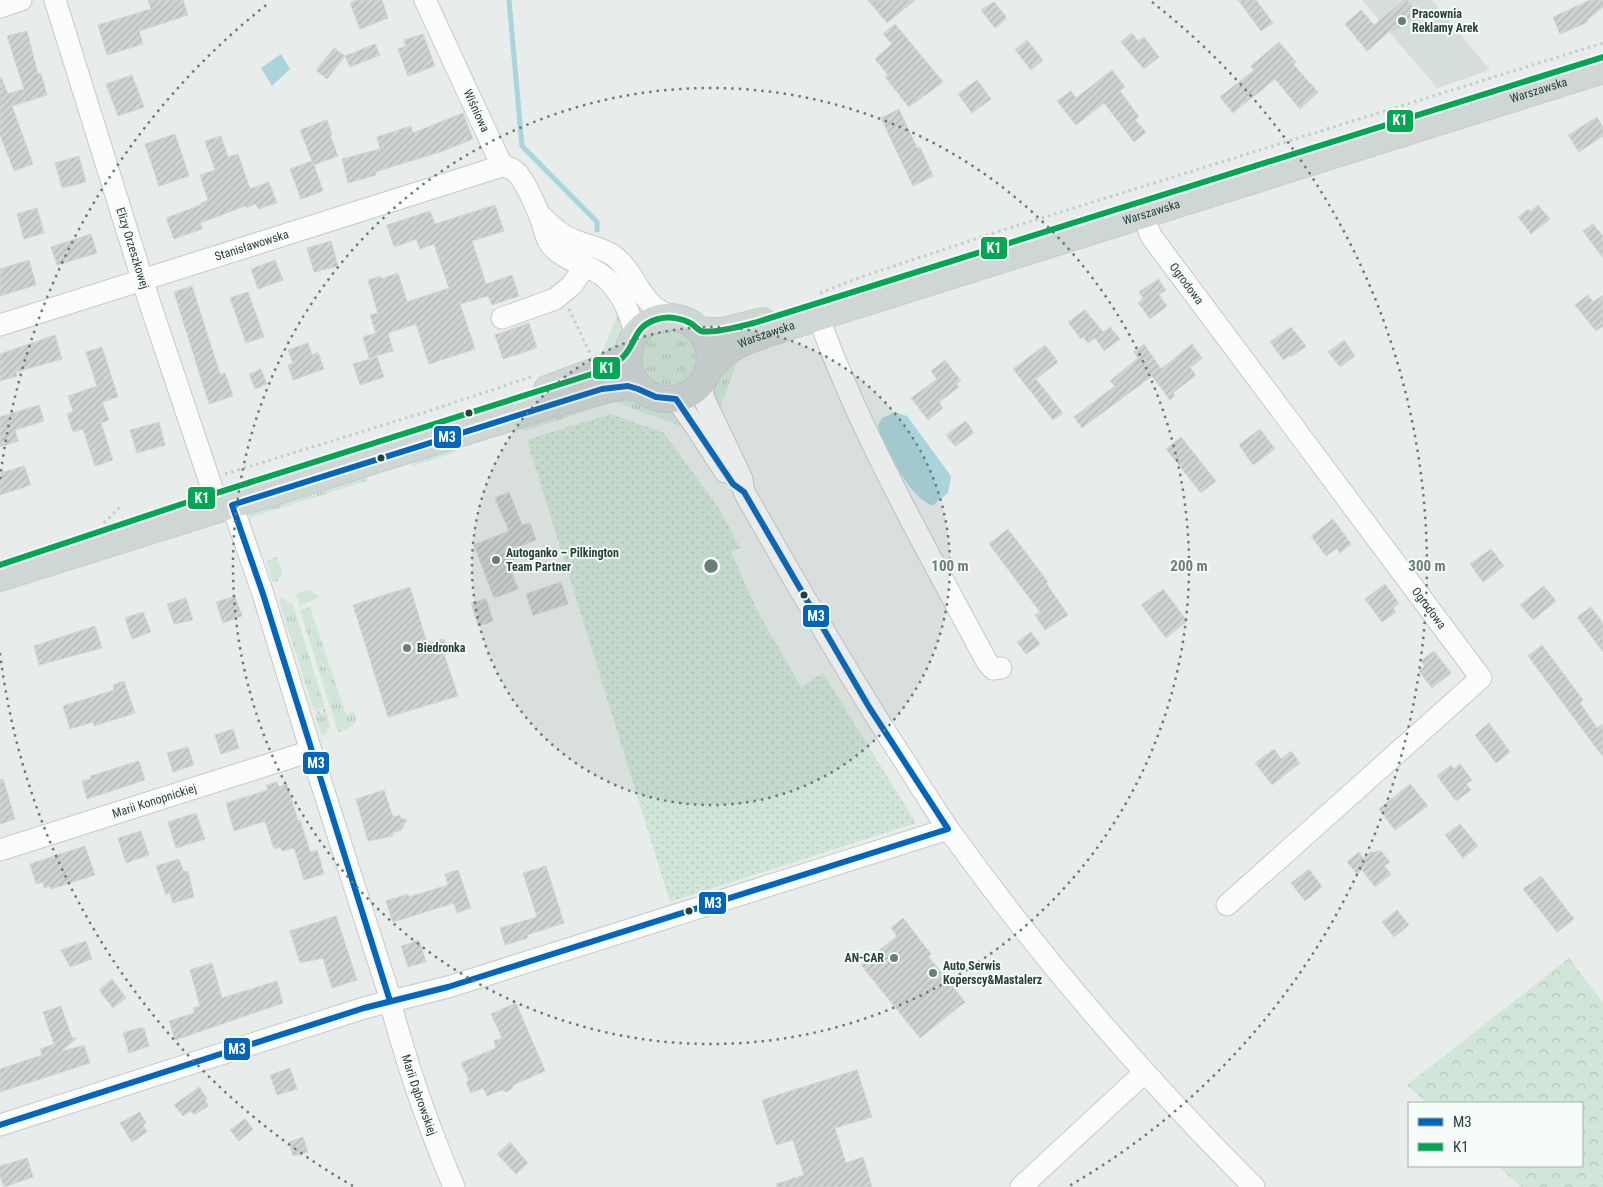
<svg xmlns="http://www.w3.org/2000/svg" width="1603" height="1187" viewBox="0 0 1603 1187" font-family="'Roboto Condensed',sans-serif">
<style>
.built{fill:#d6dedb}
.grass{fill:url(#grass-tufts)}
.forest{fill:url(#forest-crowns)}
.park{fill:url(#park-dots)}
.water{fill:#a9d4db}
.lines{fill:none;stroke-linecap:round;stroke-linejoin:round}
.stream{stroke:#a9d4db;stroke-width:5}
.building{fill:url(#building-hatch);stroke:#d1d6d4}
.minor-casing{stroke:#c5cac8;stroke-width:23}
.major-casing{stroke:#c3ccc9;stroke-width:28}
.path{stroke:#c3ccca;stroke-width:3;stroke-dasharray:2.5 4;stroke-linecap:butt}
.minor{stroke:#fcfcfc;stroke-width:21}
.major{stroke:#cfd7d5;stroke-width:26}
.bus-1-casing{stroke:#f7fbf9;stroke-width:10}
.bus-2-casing{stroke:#f7fbf9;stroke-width:10}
.bus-1{stroke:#0065bd;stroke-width:6}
.bus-2{stroke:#00a651;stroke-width:6}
.ring{fill:none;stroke:#697e78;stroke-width:2.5;stroke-dasharray:2.5 5}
.poi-dot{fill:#697e78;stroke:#f7fbf9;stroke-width:2}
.bus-dot{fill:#24423a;stroke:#f7fbf9;stroke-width:2}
.labels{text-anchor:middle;stroke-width:4;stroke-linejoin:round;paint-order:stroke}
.poi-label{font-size:12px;font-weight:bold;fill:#24423a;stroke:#f7fbf9;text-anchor:start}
.street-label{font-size:12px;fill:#24423a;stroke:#f7fbf9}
.centre{fill:#697e78;stroke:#f7fbf9;stroke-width:2.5}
.ring-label{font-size:15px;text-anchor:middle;font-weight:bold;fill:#697e78;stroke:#f7fbf9;stroke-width:4;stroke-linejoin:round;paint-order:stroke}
.line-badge{stroke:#f7fbf9;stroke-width:2}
.badge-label{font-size:14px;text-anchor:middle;font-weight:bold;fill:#fff}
</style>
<defs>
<pattern id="grass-tufts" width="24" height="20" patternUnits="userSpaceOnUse" patternTransform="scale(1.25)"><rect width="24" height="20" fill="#d1e6d8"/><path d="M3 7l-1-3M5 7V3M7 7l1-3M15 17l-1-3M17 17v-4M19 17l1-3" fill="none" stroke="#b3c6ba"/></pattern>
<pattern id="forest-crowns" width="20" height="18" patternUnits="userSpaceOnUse" patternTransform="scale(1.25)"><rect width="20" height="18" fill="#d1e6d8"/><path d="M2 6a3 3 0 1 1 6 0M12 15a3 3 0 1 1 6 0" fill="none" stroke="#b3c6ba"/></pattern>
<pattern id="park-dots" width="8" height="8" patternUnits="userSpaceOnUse" patternTransform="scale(1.25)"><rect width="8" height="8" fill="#d1e6d8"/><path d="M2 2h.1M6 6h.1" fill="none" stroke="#b3c6ba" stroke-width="1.8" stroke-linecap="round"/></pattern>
<pattern id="building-hatch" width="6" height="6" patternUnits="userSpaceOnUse" patternTransform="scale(1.25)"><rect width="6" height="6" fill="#cfd4d2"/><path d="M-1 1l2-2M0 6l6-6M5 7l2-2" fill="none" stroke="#b2b7b5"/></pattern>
</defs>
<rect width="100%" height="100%" fill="#e8edeb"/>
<path class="built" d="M 1362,0 L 1432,0 L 1490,70 L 1437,88 Z"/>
<path class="grass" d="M 621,312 C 625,331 622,339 610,355 L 601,356 L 617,315 Z
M636 359a33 33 0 1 1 66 0a33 33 0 1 1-66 0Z
M 735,354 L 737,361 L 721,406 L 714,410 C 711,383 719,374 735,354 Z
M 617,394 L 675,413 L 683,427 L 613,401 Z
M 604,403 L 602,406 L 525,431 L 523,430 L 521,423 Z
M 455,446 L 457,452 L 413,466 L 412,462 Z
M 366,476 L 367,481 L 249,518 L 250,512 Z
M 277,557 L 282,572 L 278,582 L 272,581 L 266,561 Z
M 306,590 L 311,591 L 319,596 L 317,599 L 299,606 L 296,594 Z
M 282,598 L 293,604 L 325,707 L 314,711 L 279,601 Z
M 310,607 L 346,714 L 355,711 L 356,721 C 351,728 346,731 338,732 L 300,610 Z
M 326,712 L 330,726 L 325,735 L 321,735 L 315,715 Z"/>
<path class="forest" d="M 1569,958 L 1603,1003 L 1603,1187 L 1522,1187 L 1498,1166 L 1582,1166 L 1582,1103 L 1427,1103 L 1407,1085 Z"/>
<path class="park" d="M 610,414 L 664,433 L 720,510 L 740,548 L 731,552 L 758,612 L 801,687 L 823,673 L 916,823 L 670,902 L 527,440 Z"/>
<path class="water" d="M 281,54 L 290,69 L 272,86 L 261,68 Z
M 895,412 L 907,416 L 951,476 L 948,493 L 933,505 L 930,505 C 904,489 894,460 880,433 L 878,425 L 882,418 Z"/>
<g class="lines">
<path class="stream" d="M 509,0 L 522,146 L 597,222 L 597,230"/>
</g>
<path class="building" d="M 148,0 L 183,0 L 188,15 L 139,31 L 143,44 L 107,55 L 98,25 L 151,9 Z
M 356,0 L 382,0 L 388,18 L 360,29 L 350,3 Z
M 868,0 L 915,0 L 887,23 Z
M 1238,0 L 1256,0 L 1273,23 L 1261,31 Z
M 1404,0 L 1407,0 L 1419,14 L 1400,29 L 1398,27 L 1392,32 L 1391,30 L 1367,51 L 1345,24 L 1361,10 L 1374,25 Z
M 1590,0 L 1603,0 L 1603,7 L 1587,20 L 1588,22 L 1560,34 L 1553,17 Z
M 994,2 L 1007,18 L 995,28 L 981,10 Z
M 895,24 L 943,82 L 909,107 L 885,77 L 888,75 L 875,59 L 892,44 L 883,34 Z
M 27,31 L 38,74 L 41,73 L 47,95 L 12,106 L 33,164 L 14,171 L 0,135 L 0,77 L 1,77 L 8,94 L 24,89 L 7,36 Z
M 1132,33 L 1138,41 L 1144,37 L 1159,57 L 1144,69 L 1121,42 Z
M 423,34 L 435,66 L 408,76 L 398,49 L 406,46 L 404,40 Z
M 1027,40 L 1043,60 L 1031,70 L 1015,50 Z
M 1279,42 L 1296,62 L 1293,64 L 1318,92 L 1300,109 L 1275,79 L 1233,113 L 1220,97 L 1254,70 L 1251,66 Z
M 375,44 L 380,55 L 350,67 L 345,56 Z
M 334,48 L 345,56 L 327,79 L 316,70 Z
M 1112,70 L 1125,87 L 1120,91 L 1139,117 L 1135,120 L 1146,132 L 1134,142 L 1104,103 L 1076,125 L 1057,101 L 1071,91 L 1076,98 Z
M 132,75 L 144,107 L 118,116 L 106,84 Z
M 977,80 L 991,99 L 972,113 L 958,94 Z
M 899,109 L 917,148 L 920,147 L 933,176 L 913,186 L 881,118 Z
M 463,113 L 473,139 L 440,152 L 375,172 L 376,175 L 348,183 L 342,159 L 380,149 L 377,137 L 411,126 L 413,133 Z
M 1597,117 L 1603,127 L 1603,136 L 1579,152 L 1568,135 Z
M 327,120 L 332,135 L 330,135 L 338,156 L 314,165 L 323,191 L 301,199 L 290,169 L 312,161 L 300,130 Z
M 175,134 L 189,176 L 159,186 L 145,144 Z
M 221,136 L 228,157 L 238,154 L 250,189 L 269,182 L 277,203 L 258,209 L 256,204 L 246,208 L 245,206 L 200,223 L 202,229 L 174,239 L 166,218 L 201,205 L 201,203 L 208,200 L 200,175 L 215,170 L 205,141 Z
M 79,156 L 86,182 L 62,188 L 55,163 Z
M 495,205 L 504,231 L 472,241 L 486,284 L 512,275 L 519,296 L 492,305 L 488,296 L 460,304 L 475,349 L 429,364 L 416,324 L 388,333 L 393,351 L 369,358 L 363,337 L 376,333 L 370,315 L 378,313 L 368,280 L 381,276 L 381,279 L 398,273 L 407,302 L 449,288 L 434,244 L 420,249 L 416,239 L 394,247 L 387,225 L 430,211 L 435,224 Z
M 1538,205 L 1550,219 L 1531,234 L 1518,217 L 1528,209 L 1530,212 Z
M 37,208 L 44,233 L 24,239 L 17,214 Z
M 1593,224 L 1603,236 L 1603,258 L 1583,231 Z
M 91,234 L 97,253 L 57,265 L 51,247 Z
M 331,241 L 338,266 L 314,272 L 307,248 Z
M 29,260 L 36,285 L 0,296 L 0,269 Z
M 275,260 L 283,280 L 258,289 L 251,269 Z
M 1158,279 L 1166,290 L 1159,295 L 1167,306 L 1150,319 L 1138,303 L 1143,298 L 1139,292 Z
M 192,286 L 220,374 L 225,373 L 233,396 L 209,404 L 174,292 Z
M 248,292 L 264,337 L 246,343 L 230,298 Z
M 1588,295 L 1593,302 L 1603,295 L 1603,326 L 1596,331 L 1575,305 Z
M 1085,310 L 1103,332 L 1110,327 L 1120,339 L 1104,351 L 1095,338 L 1088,343 L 1083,337 L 1081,339 L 1068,322 Z
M 529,323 L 537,348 L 503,359 L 495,335 Z
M 1291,327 L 1306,346 L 1291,357 L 1290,355 L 1283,360 L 1270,342 Z
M 55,335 L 62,359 L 16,372 L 17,376 L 0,381 L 0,354 Z
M 1344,340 L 1355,356 L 1340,367 L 1328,352 Z
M 308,343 L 312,355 L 318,352 L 324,369 L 293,380 L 288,365 L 293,363 L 288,350 Z
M 1144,344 L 1161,369 L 1192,344 L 1202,358 L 1190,368 L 1196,375 L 1173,393 L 1175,396 L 1170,400 L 1152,376 L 1082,428 L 1074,417 L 1115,386 L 1110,381 L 1138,358 L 1134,352 Z
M 1045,345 L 1058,362 L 1036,379 L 1063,413 L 1053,420 L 1013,369 Z
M 102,347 L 118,397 L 102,402 L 109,420 L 101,423 L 113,460 L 95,466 L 83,429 L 73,432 L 67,414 L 73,411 L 68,396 L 97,386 L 86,352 Z
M 377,357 L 384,377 L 360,385 L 353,364 Z
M 945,360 L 961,381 L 956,384 L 959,387 L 939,402 L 943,408 L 928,420 L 911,398 L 937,379 L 931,371 Z
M 261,369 L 267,384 L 255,389 L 249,374 Z
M 39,405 L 44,421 L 15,430 L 18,441 L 0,447 L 0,417 Z
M 966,421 L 974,433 L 955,446 L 946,435 Z
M 159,422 L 165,445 L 137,453 L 130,430 Z
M 1260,429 L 1275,449 L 1253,465 L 1239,445 Z
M 1181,437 L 1216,481 L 1201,493 L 1166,449 Z
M 24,466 L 31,485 L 0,495 L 0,473 Z
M 509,492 L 522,525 L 530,523 L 536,540 L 513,549 L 517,558 L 508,562 L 518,589 L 494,598 L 474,545 L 509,531 L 495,498 Z
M 1333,519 L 1351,544 L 1340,553 L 1337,548 L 1326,556 L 1311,536 Z
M 1008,529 L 1048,582 L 1046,583 L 1068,615 L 1045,630 L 1035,615 L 1040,612 L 989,544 Z
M 1491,549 L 1504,566 L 1483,582 L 1470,564 Z
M 561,582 L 568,604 L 533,615 L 526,594 Z
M 1385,584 L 1399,603 L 1393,608 L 1396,612 L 1382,622 L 1365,599 Z
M 1544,586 L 1556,601 L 1533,620 L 1520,605 Z
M 410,587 L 427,643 L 444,639 L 448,653 L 444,654 L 458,696 L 388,717 L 353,605 Z
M 1163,589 L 1187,621 L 1166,638 L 1141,605 Z
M 235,596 L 242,616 L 223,623 L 216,602 Z
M 186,598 L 193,620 L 174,624 L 167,604 Z
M 486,599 L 493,621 L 478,626 L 471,603 Z
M 1591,607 L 1603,623 L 1603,652 L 1577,617 Z
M 143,612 L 151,632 L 132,639 L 125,618 Z
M 95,626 L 102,648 L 39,665 L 34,646 Z
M 1031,632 L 1040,644 L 1026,654 L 1017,642 Z
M 1542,645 L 1583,700 L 1580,703 L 1597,728 L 1603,724 L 1603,757 L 1528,656 Z
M 1434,651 L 1451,673 L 1432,688 L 1419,671 L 1425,666 L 1421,661 Z
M 124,681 L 135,713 L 94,726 L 93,722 L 70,729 L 63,706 L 114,690 L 113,685 Z
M 1489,723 L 1510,752 L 1496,763 L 1475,735 Z
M 233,729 L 239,748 L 221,754 L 215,735 Z
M 188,747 L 194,765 L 173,772 L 167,753 Z
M 1274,749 L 1281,759 L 1291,751 L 1300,763 L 1272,785 L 1255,763 Z
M 139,761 L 145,780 L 87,799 L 82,781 L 91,779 L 90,776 Z
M 1460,764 L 1472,780 L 1466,784 L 1471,790 L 1456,801 L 1437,776 L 1451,765 L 1454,769 Z
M 3,779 L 15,819 L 0,824 L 0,780 Z
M 277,782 L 279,787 L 287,784 L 298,821 L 300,820 L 310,852 L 317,850 L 324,874 L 304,880 L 294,848 L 282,851 L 280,847 L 274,849 L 265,821 L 234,831 L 226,803 L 268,790 L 266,785 Z
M 1410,784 L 1428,806 L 1395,830 L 1379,809 Z
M 384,790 L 393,817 L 400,815 L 401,818 L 407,820 L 401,830 L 392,833 L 393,836 L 368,841 L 356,799 Z
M 196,813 L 205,839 L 176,848 L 168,822 Z
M 1460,824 L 1478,846 L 1463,858 L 1445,835 Z
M 141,831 L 149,855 L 126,863 L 118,838 Z
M 85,846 L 95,875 L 51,889 L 50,886 L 44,888 L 43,882 L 36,884 L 30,864 Z
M 1372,851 L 1374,853 L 1376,851 L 1381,851 L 1390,862 L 1384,866 L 1391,874 L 1375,887 L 1362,870 L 1357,874 L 1347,862 L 1359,852 L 1363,858 Z
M 179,859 L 184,872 L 188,871 L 194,897 L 173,903 L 170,893 L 166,895 L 156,866 Z
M 546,866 L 564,923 L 527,935 L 528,938 L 505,945 L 500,928 L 537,917 L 523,873 Z
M 1309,869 L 1322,887 L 1305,901 L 1291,883 Z
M 458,870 L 471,908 L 457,913 L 454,903 L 393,922 L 386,901 L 408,894 L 409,897 L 448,885 L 445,874 Z
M 1541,876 L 1574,919 L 1557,932 L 1523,889 Z
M 1397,910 L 1409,925 L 1394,937 L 1382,922 Z
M 336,916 L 357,980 L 332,988 L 323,958 L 300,963 L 290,931 Z
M 903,918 L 931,954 L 928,956 L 965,1002 L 920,1038 L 861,965 L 897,936 L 891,928 Z
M 419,940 L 426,962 L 408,967 L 401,946 Z
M 86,941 L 92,959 L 70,967 L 61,950 Z
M 212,963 L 222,998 L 277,981 L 283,1003 L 175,1040 L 169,1021 L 194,1013 L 193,1008 L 200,1006 L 190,970 Z
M 112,979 L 126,998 L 113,1008 L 99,990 Z
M 516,1003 L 545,1071 L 513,1085 L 512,1089 L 506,1092 L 502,1090 L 487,1096 L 483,1088 L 471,1093 L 466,1082 L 469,1080 L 461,1063 L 496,1048 L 494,1041 L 502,1038 L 491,1014 Z
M 61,1006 L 72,1038 L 77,1038 L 60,1052 L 84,1045 L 90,1063 L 0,1092 L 0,1069 L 42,1055 L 40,1049 L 54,1044 L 43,1012 Z
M 138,1028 L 144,1028 L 149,1046 L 129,1053 L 123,1033 Z
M 290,1068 L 297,1089 L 277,1095 L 270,1075 Z
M 857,1070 L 872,1117 L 835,1128 L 846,1163 L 863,1157 L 872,1187 L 777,1187 L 776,1184 L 804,1175 L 793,1140 L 776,1145 L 762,1100 Z
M 199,1087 L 207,1098 L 205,1100 L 208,1106 L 194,1115 L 191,1111 L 183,1116 L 174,1105 Z
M 140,1112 L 146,1123 L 143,1125 L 147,1132 L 132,1142 L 120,1123 Z
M 245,1119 L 253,1129 L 239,1141 L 230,1130 Z
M 303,1137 L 308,1152 L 293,1156 L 289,1142 Z
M 510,1142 L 528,1163 L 516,1174 L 497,1154 Z
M 27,1158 L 33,1177 L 4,1187 L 0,1176 L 0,1166 Z"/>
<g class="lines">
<g class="minor-casing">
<g id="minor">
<path id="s1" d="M 55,0 L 150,304 L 214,494"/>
<path id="s2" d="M 425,0 L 502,166 C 507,167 512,168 516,172 C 526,182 537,209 542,222 C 544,229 546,238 550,244 C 560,257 578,263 592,269 C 617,281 632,312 635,338"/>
<path d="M 0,7 L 21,0"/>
<path d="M 540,215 C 551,225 560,235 574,240 C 587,246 601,247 614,256 C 631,269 637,290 652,305 C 658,310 664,313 671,317"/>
<path id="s3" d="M 1143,216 L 1151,236 L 1481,678 L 1227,905"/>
<path d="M 819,317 C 828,346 841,374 853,402 C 893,491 941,576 987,662 L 993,669 L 1001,668"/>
<path d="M 502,318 L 555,299 L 572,285 L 585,266"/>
<path id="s4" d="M 0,325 L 502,166"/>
<path d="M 701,384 L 704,399 L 742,479 L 744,492 C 797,585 850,678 909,768 C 922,789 935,810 949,830 C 1041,958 1143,1076 1254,1187"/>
<path d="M 676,399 L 696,427 L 725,472"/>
<path id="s5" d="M 232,505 L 263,594 L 311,751 L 388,991 C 392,1012 398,1031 404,1050 C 418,1097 435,1142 454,1187"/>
<path id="s6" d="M 0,850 L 311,751"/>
<path d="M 0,1125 L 364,1008 L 448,987 L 948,829"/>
<path d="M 1021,1187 L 1144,1073"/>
</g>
</g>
<g class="major-casing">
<g id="major">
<circle cx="669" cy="358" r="41"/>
<path d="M 700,331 L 722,331 L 763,321"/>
<path id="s7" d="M 709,369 C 713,365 718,359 723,355 C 740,341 764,335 784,328 L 1603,70"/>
<path d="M 547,389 L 612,365 L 630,351"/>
<path d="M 0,578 L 556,403 L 617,387 L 627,386 L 642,389"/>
</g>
</g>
<path class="path" d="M 820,293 L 861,277 L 984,236 L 1603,43
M 569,309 L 590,353
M 225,474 L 432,410 L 531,377
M 104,523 L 120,507
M 317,713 L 328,709"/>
<use href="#minor" class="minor"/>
<use href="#major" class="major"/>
<g class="bus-1-casing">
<path id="bus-1" d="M 0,1125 L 364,1008 L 448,987 L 948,829 L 869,707 L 744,492 L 733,484 L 676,399 L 656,397 L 638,389 L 628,386 L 602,389 L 232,505 L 263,594 L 390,1001"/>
</g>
<g class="bus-2-casing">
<path id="bus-2" d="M 0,565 L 185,503 L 589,375 C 600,371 614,366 623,357 C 637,343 633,326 658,319 C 669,316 682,318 692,324 C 695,326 698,330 701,331 C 713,334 742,326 754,323 L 1603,57"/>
</g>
<use href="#bus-1" class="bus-1"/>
<use href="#bus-2" class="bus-2"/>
</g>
<circle cx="711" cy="566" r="239" fill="#697e78" fill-opacity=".12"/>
<g class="ring">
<circle cx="711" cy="566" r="239"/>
<circle cx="711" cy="566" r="478"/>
<path d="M353 1186A716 716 0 0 1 0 653M0 479A716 716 0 0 1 270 2M1152 2A716 716 0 0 1 1069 1186"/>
</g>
<g class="poi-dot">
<circle cx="1402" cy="21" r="5"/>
<circle cx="496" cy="560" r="5"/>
<circle cx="407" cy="648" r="5"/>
<circle cx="894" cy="958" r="5"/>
<circle cx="933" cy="973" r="5"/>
</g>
<g class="bus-dot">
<circle cx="469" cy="413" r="4.5"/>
<circle cx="381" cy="458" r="4.5"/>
<circle cx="804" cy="595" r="4.5"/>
<circle cx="689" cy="911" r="4.5"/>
</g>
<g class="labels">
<g class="poi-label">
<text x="1412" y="18">Pracownia<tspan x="1412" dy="14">Reklamy Arek</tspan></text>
<text x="506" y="557">Autoganko – Pilkington<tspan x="506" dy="14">Team Partner</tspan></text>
<text x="417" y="652">Biedronka</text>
<text x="884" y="962" text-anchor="end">AN-CAR</text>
<text x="943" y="970">Auto Serwis<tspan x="943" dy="14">Koperscy&amp;Mastalerz</tspan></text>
</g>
<g class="street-label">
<text dy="4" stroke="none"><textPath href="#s7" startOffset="878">Warszawska</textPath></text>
<text dy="4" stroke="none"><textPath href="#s2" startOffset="122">Wiśniowa</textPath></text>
<text dy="4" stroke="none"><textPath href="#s7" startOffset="472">Warszawska</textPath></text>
<text dy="4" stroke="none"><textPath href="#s4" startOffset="264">Stanisławowska</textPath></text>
<text dy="4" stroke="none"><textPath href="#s1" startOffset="260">Elizy Orzeszkowej</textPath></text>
<text dy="4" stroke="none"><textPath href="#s3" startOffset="81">Ogrodowa</textPath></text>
<text dy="4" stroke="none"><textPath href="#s7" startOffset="68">Warszawska</textPath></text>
<text dy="4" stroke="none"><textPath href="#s3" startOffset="486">Ogrodowa</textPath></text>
<text dy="4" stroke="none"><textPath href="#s6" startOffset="162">Marii Konopnickiej</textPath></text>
<text dy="4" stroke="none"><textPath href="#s5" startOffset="619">Marii Dąbrowskiej</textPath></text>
</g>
</g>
<circle cx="711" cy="566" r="8" class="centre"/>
<g class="ring-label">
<text x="950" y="571">100 m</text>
<text x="1189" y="571">200 m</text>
<text x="1427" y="571">300 m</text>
</g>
<g class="line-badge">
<rect x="1386" y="109" width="28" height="24" rx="5" fill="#00a651"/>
<rect x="980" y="236" width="28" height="24" rx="5" fill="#00a651"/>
<rect x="592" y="356" width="29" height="24" rx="5" fill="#00a651"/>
<rect x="433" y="425" width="29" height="24" rx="5" fill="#0065bd"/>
<rect x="187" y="486" width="29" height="24" rx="5" fill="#00a651"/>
<rect x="802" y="604" width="28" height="24" rx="5" fill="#0065bd"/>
<rect x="302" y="751" width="28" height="24" rx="5" fill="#0065bd"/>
<rect x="698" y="891" width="29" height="24" rx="5" fill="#0065bd"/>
<rect x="223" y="1037" width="28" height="24" rx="5" fill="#0065bd"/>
</g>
<g class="badge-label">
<text x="1400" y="125">K1</text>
<text x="994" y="253">K1</text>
<text x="607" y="373">K1</text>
<text x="447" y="442">M3</text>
<text x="202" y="503">K1</text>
<text x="816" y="621">M3</text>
<text x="316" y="768">M3</text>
<text x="713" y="908">M3</text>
<text x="237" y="1054">M3</text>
</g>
<rect x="1408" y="1102" width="175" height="65" fill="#f7fbf9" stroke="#a3b1ad"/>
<rect x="1418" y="1118" width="25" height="8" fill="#0065bd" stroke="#a3b1ad"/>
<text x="1453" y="1127" font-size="15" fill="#24423a">M3</text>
<rect x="1418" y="1143" width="25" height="8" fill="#00a651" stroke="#a3b1ad"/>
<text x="1453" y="1152" font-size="15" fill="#24423a">K1</text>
</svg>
